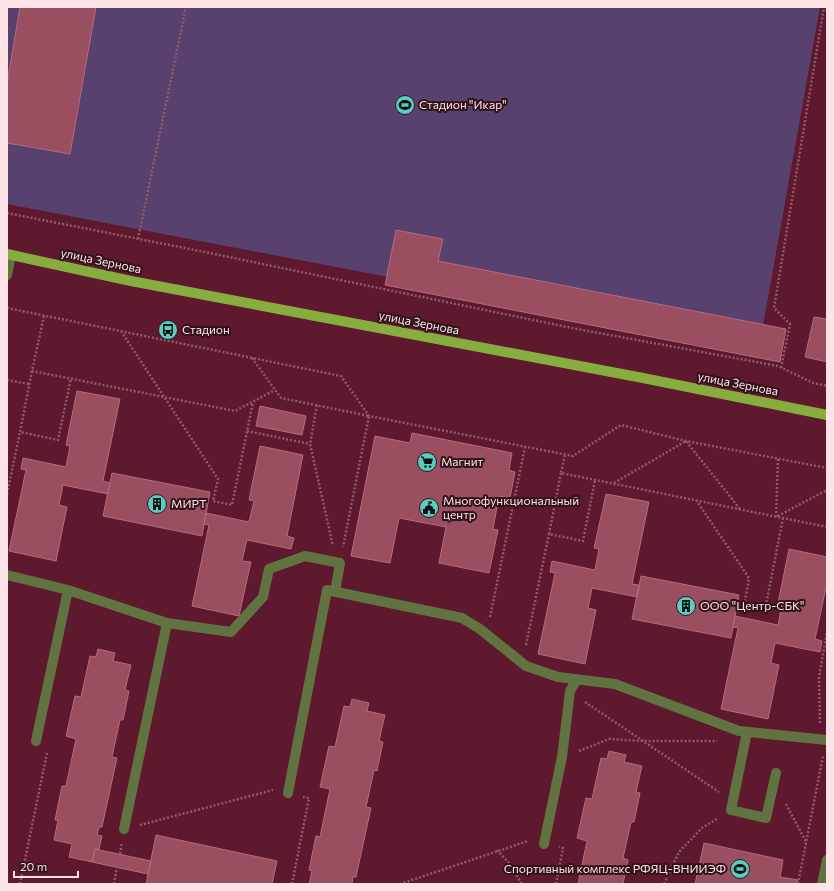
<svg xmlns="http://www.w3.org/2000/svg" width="834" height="891" viewBox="0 0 834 891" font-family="Commissioner,sans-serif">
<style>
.green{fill:#58416f}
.building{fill:#994f60;stroke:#b86a7c}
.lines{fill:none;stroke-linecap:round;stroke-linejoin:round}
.path{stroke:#925a6a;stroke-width:2.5;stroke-dasharray:2 2;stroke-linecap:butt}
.minor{stroke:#607341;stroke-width:10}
.major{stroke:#88ad3f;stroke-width:10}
.labels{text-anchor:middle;stroke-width:4;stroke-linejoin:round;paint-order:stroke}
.poi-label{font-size:12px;fill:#fee3e7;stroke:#31121a;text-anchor:start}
.street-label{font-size:12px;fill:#fee3e7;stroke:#31121a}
</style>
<rect width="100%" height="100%" fill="#5e192e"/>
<path class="green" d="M 7,7 L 820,7 L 759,348 L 7,204 Z"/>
<path class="building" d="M 20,7 L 96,7 L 70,154 L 7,143 L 7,84 Z
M 396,230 L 443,239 L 438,261 L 786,329 L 780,362 L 385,285 Z
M 814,317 L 827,319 L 827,362 L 805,357 Z
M 77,391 L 120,399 L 103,481 L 110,483 L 108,494 L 63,485 L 59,505 L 67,507 L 56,561 L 9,551 L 26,470 L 21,469 L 23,458 L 66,467 L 70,446 L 66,445 Z
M 260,406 L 306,416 L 302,435 L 256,426 Z
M 412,433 L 512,453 L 509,470 L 515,472 L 510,498 L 499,496 L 493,529 L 498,530 L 489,573 L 439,563 L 446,527 L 399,518 L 390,563 L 351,556 L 375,436 L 410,443 Z
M 260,446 L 303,455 L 287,536 L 294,538 L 291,549 L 247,540 L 242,561 L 251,562 L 239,616 L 192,606 L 209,525 L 204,524 L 206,513 L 249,522 L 254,501 L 249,500 Z
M 112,473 L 210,492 L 202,536 L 103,516 Z
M 606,494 L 649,502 L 632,584 L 639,585 L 637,597 L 592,588 L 588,608 L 596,610 L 585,664 L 538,654 L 555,573 L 550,572 L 552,561 L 595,570 L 599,549 L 594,548 Z
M 789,549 L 827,557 L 827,583 L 815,639 L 822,641 L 820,652 L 775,643 L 771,663 L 779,665 L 768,719 L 721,709 L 738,628 L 733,627 L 735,616 L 778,625 L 782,604 L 778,603 Z
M 641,576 L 739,595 L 731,638 L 632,619 Z
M 98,649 L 115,653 L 113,661 L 131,665 L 125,690 L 129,691 L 123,720 L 120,720 L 112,757 L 117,758 L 102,827 L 99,827 L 97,835 L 102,836 L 99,849 L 95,849 L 92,862 L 69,857 L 72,844 L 54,840 L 58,820 L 55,820 L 62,786 L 66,786 L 76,739 L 66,736 L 75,696 L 81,697 L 90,656 L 96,657 Z
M 352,699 L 369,703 L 367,711 L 385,715 L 379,741 L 383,742 L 377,771 L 374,770 L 366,807 L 371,808 L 357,872 L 356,877 L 353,877 L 352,884 L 309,884 L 312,871 L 309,870 L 316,836 L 320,837 L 330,789 L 320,787 L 329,746 L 335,747 L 344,706 L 350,707 Z
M 609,751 L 626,755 L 624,762 L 642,766 L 636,792 L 640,793 L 634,822 L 631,822 L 623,858 L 628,860 L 623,884 L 578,884 L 587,841 L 577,838 L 586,798 L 592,799 L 601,758 L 607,759 Z
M 156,835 L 277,861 L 272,884 L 146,884 Z
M 704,843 L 783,860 L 780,877 L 798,880 L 797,884 L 695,884 Z
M 95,849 L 151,861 L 148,874 L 92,862 Z"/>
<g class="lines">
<path class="path" d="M 7,213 L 195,250 L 572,328 L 778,366 L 813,383 L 827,386
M 138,239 L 186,7
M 7,308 L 341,376 L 369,416 L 573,456 L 621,425 L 686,441 L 827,468
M 44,316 L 32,371 L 235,411 L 275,390
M 121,331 L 218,479 L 213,501 L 232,505 L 253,402
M 252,358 L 281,398 L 369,416 L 343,547
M 781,368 L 790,324 L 774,308 L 824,7
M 32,371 L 20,432 L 58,440 L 71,378
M 7,380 L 29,384
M 317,405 L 310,444 L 333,546
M 247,431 L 310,444
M 565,455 L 561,473 L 827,527
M 778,459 L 776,517 L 827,490
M 561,473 L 549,534 L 583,541 L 595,480
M 614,483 L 686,441 L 740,509
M 7,494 L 20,432
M 696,500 L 749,578 L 744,606 L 765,610 L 783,518
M 490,617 L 525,447
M 526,645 L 549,534
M 585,702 L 719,792
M 820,723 L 819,677 L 827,632
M 579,751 L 609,739 L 643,741 L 717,741
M 786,804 L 806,842
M 140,825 L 273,790
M 497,850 L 508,862 L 522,884
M 120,854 L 122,843
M 20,884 L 47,753
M 114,884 L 117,867
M 292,884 L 309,798 L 303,797
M 400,884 L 528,841
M 556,884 L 563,848 L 559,847
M 664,884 L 679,852 L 702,828 L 718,818
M 798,884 L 823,756"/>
<path class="minor" d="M 7,275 L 11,255
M 7,575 L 68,590 L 167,623 L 124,829
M 167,623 L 231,632 L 263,597 L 269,569 L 305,556 L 340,563 L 335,592
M 747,732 L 731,810 L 766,818 L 776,773
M 36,741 L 68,590
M 288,793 L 327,590 L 462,618 L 480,629 L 526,666 L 558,677 L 615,684 L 739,731 L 827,740
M 544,844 L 562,757 L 570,691 L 577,679
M 822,884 L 827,860"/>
<path class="major" d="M 7,254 L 131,281 L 643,378 L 827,415"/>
</g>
<defs>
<g id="stadium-disc" transform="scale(1)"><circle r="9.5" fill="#57cec2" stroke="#31121a"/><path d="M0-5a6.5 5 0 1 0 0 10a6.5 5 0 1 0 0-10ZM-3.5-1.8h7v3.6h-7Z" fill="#111"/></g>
<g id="bus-disc" transform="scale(1)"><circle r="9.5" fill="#57cec2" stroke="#31121a"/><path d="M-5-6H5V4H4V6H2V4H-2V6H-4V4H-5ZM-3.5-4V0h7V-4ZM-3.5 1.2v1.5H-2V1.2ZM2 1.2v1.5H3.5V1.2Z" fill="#111"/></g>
<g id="supermarket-disc" transform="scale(1)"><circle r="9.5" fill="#57cec2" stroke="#31121a"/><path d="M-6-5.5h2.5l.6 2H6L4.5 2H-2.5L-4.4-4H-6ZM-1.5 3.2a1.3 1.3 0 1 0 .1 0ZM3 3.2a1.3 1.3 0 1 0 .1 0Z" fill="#111"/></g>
<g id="building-disc" transform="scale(1)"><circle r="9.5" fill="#57cec2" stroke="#31121a"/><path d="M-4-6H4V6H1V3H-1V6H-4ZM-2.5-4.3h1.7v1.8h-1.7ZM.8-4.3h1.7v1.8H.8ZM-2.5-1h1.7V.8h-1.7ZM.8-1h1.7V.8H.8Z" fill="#111"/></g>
<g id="civic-disc" transform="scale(1)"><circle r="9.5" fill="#57cec2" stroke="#31121a"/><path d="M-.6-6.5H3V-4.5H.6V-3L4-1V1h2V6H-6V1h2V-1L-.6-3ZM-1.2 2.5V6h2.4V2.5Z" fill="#111"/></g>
</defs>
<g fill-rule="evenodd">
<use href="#stadium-disc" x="405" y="105"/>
<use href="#bus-disc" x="168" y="330"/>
<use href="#supermarket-disc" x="427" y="462"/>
<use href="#building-disc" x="157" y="504"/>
<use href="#civic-disc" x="429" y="508"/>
<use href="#building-disc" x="686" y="606"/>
<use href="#stadium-disc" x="740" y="869"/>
</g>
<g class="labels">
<g class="poi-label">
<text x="419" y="109">Стадион "Икар"</text>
<text x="182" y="334">Стадион</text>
<text x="441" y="466">Магнит</text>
<text x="443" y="505">Многофункциональный<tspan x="443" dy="14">центр</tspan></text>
<text x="171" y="508">МИРТ</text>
<text x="700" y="610">ООО "Центр-СБК"</text>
<text x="726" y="873" text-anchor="end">Спортивный комплекс РФЯЦ-ВНИИЭФ</text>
</g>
<g class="street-label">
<text transform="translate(101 261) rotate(12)" y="4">улица Зернова</text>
<text transform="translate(419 323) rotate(11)" y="4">улица Зернова</text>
<text transform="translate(738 384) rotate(11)" y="4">улица Зернова</text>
</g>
</g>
<rect width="834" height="891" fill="none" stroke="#fee3e7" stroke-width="16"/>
<path d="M14 871v6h64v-6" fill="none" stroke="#fee3e7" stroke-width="2"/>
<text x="20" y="871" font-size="12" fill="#fee3e7" stroke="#31121a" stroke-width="3" paint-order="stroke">20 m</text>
</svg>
